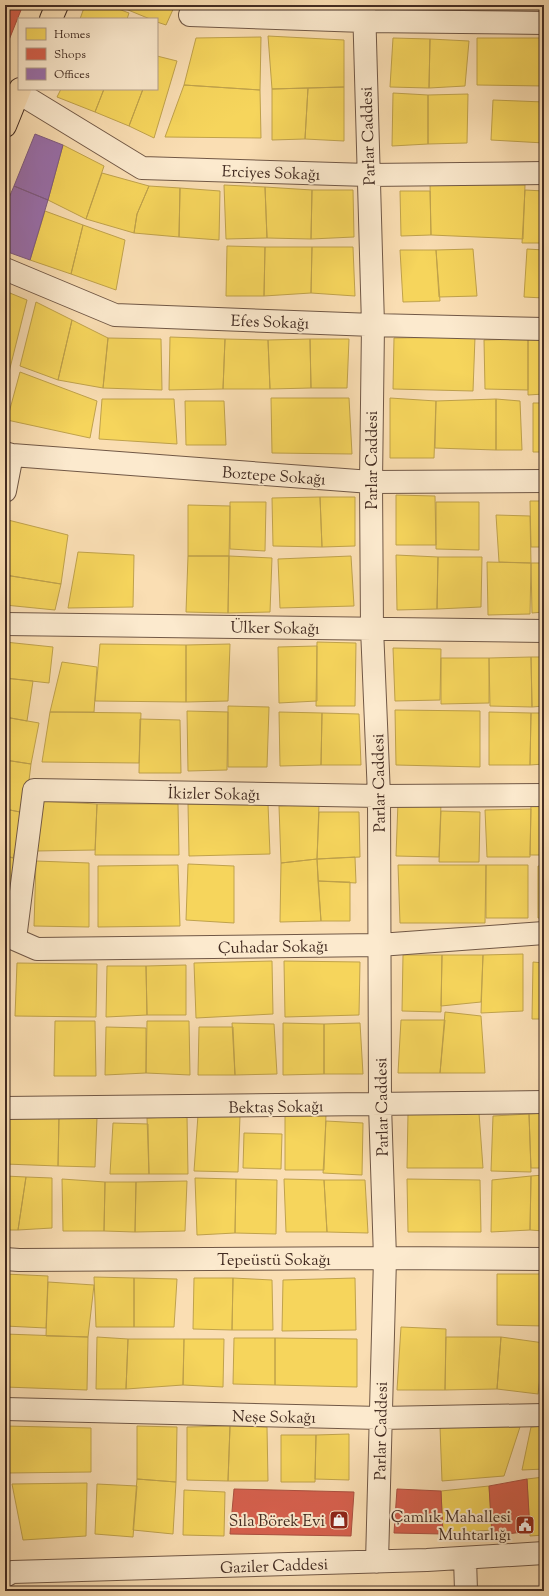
<svg xmlns="http://www.w3.org/2000/svg" width="549" height="1596" viewBox="0 0 549 1596" font-family="'Sorts Mill Goudy',serif">
<style>
.homes{fill:#f6d55c;stroke:#c0a24b}
.shops{fill:#d6604d;stroke:#aa5040}
.offices{fill:#9970ab;stroke:#7f5c82}
.lines{fill:none;stroke-linecap:round;stroke-linejoin:round}
.minor-casing{stroke:#715846;stroke-width:24}
.major-casing{stroke:#432c22;stroke-width:24}
.minor{stroke:#fceace;stroke-width:22}
.major{stroke:#fadeb3;stroke-width:22}
.labels{text-anchor:middle;stroke-width:4;stroke-linejoin:round;paint-order:stroke}
.street-label{font-size:16px;fill:#432c22;stroke:#fceace}
.poi-label{font-size:16px;fill:#432c22;stroke:#fceace;text-anchor:end}
</style>
<rect width="100%" height="100%" fill="#fadeb3"/>
<filter id="stains"><feTurbulence type="fractalNoise" baseFrequency=".005" numOctaves="4"/><feColorMatrix values="0 0 0 0 .2 0 0 0 0 .09 0 0 0 0 .02 0 0 0 .5 -.17"/></filter>
<radialGradient id="worn" r=".72"><stop offset=".6" stop-color="#630" stop-opacity="0"/><stop offset="1" stop-color="#630" stop-opacity=".3"/></radialGradient>
<path class="homes" d="M 85,5 L 108,5 L 129,13 L 127,19 L 80,19 Z
M 116,5 L 175,5 L 166,25 L 157,22 L 157,19 L 150,19 Z
M 268,36 L 344,40 L 344,87 L 272,89 Z
M 261,37 L 260,90 L 184,85 L 196,38 Z
M 393,38 L 430,39 L 429,88 L 390,87 Z
M 477,38 L 544,38 L 544,86 L 477,85 Z
M 430,39 L 469,41 L 465,86 L 429,88 Z
M 157,56 L 177,61 L 154,138 L 129,126 L 143,89 L 157,89 Z
M 184,85 L 260,90 L 261,138 L 165,137 Z
M 344,87 L 344,141 L 305,139 L 308,88 Z
M 308,88 L 305,139 L 272,140 L 272,89 Z
M 61,89 L 104,89 L 95,112 L 57,97 Z
M 104,89 L 143,89 L 129,126 L 95,112 Z
M 393,93 L 428,95 L 428,144 L 392,146 Z
M 468,94 L 467,143 L 428,144 L 428,95 Z
M 493,100 L 544,102 L 544,143 L 491,140 Z
M 63,145 L 104,166 L 86,219 L 48,200 Z
M 102,173 L 149,186 L 137,214 L 134,233 L 86,219 Z
M 430,184 L 525,185 L 523,239 L 431,235 Z
M 224,185 L 265,187 L 267,238 L 226,239 Z
M 149,186 L 180,188 L 179,237 L 134,233 L 137,214 Z
M 265,187 L 312,190 L 311,239 L 267,238 Z
M 180,188 L 220,191 L 219,240 L 179,237 Z
M 312,190 L 353,190 L 354,237 L 311,239 Z
M 525,190 L 544,191 L 544,243 L 522,243 Z
M 400,191 L 430,191 L 431,235 L 401,236 Z
M 45,211 L 83,225 L 71,274 L 30,260 Z
M 83,225 L 125,240 L 116,290 L 71,274 Z
M 227,246 L 265,247 L 264,296 L 226,296 Z
M 265,247 L 312,247 L 311,293 L 264,296 Z
M 312,247 L 353,247 L 355,296 L 311,293 Z
M 473,249 L 477,296 L 439,297 L 436,250 Z
M 527,249 L 544,250 L 544,298 L 524,297 Z
M 400,250 L 436,250 L 440,301 L 403,302 Z
M 5,291 L 27,300 L 10,368 L 5,365 Z
M 36,302 L 72,320 L 58,380 L 20,366 Z
M 72,320 L 108,338 L 103,388 L 58,380 Z
M 170,337 L 225,339 L 223,389 L 169,390 Z
M 475,337 L 473,391 L 393,389 L 394,338 Z
M 108,338 L 161,339 L 162,390 L 103,388 Z
M 225,339 L 268,340 L 270,389 L 223,389 Z
M 310,339 L 311,388 L 270,389 L 268,340 Z
M 310,339 L 349,339 L 347,388 L 311,388 Z
M 528,339 L 544,340 L 544,394 L 528,395 Z
M 528,339 L 528,390 L 485,389 L 484,340 Z
M 5,365 L 10,368 L 5,391 Z
M 20,372 L 97,401 L 90,438 L 7,420 Z
M 271,398 L 349,398 L 352,454 L 272,453 Z
M 390,398 L 436,401 L 434,458 L 390,458 Z
M 102,399 L 174,399 L 177,444 L 99,439 Z
M 496,399 L 520,401 L 522,450 L 496,450 Z
M 496,399 L 496,450 L 435,448 L 436,401 Z
M 185,401 L 224,401 L 226,445 L 186,445 Z
M 533,403 L 544,403 L 544,452 L 533,452 Z
M 396,495 L 435,496 L 436,545 L 396,545 Z
M 320,497 L 355,497 L 355,546 L 322,547 Z
M 320,497 L 322,547 L 273,546 L 272,498 Z
M 530,501 L 544,501 L 544,547 L 531,547 Z
M 230,502 L 266,502 L 265,551 L 230,549 Z
M 436,502 L 479,502 L 479,550 L 436,549 Z
M 188,505 L 230,506 L 229,556 L 188,556 Z
M 496,515 L 530,516 L 531,563 L 499,562 Z
M 8,520 L 68,535 L 61,584 L 5,575 Z
M 78,552 L 134,555 L 133,607 L 68,608 Z
M 396,555 L 438,557 L 437,609 L 397,610 Z
M 188,556 L 229,556 L 228,613 L 186,612 Z
M 229,556 L 272,558 L 270,612 L 228,613 Z
M 351,556 L 354,606 L 280,608 L 278,559 Z
M 438,557 L 482,557 L 481,607 L 437,609 Z
M 487,562 L 531,563 L 530,614 L 488,615 Z
M 531,563 L 544,563 L 544,612 L 532,613 Z
M 5,575 L 61,584 L 55,610 L 5,605 Z
M 5,642 L 53,647 L 49,683 L 5,678 Z
M 317,642 L 356,643 L 355,706 L 316,706 Z
M 100,644 L 186,645 L 186,702 L 95,701 Z
M 230,644 L 228,701 L 186,702 L 186,645 Z
M 317,646 L 317,701 L 279,703 L 278,647 Z
M 393,648 L 441,649 L 440,700 L 395,701 Z
M 531,657 L 532,707 L 490,706 L 489,658 Z
M 531,657 L 544,657 L 544,706 L 532,707 Z
M 441,658 L 489,658 L 489,703 L 441,704 Z
M 62,662 L 97,667 L 94,712 L 50,712 Z
M 5,678 L 33,681 L 27,721 L 5,717 Z
M 228,706 L 269,707 L 267,767 L 228,767 Z
M 395,710 L 480,711 L 480,767 L 396,765 Z
M 187,711 L 228,712 L 227,770 L 188,771 Z
M 50,712 L 141,713 L 139,763 L 42,762 Z
M 279,712 L 322,713 L 321,765 L 280,766 Z
M 489,712 L 531,713 L 530,765 L 489,765 Z
M 322,713 L 359,714 L 361,765 L 321,765 Z
M 531,713 L 544,713 L 544,764 L 530,765 Z
M 5,717 L 39,723 L 31,764 L 5,760 Z
M 140,719 L 180,720 L 181,773 L 139,773 Z
M 5,760 L 31,764 L 25,813 L 5,809 Z
M 41,801 L 97,804 L 95,850 L 36,851 Z
M 398,802 L 441,803 L 439,857 L 396,856 Z
M 531,803 L 544,803 L 544,855 L 530,855 Z
M 97,804 L 178,804 L 179,855 L 95,855 Z
M 188,804 L 268,804 L 270,854 L 189,856 Z
M 319,804 L 317,859 L 281,863 L 279,806 Z
M 5,809 L 25,813 L 13,858 L 5,856 Z
M 531,809 L 530,857 L 487,857 L 485,810 Z
M 441,811 L 480,812 L 479,862 L 439,862 Z
M 319,812 L 359,812 L 360,857 L 317,859 Z
M 5,856 L 24,860 L 17,912 L 5,911 Z
M 355,857 L 356,883 L 318,881 L 317,859 Z
M 317,859 L 321,921 L 280,922 L 281,863 Z
M 36,861 L 89,863 L 89,927 L 34,926 Z
M 188,864 L 234,866 L 234,923 L 186,920 Z
M 178,865 L 180,926 L 98,927 L 98,866 Z
M 398,865 L 486,865 L 485,923 L 400,923 Z
M 486,865 L 528,865 L 528,918 L 486,918 Z
M 538,866 L 544,866 L 544,918 L 538,918 Z
M 318,881 L 350,882 L 350,921 L 321,921 Z
M 5,945 L 10,947 L 5,975 Z
M 523,954 L 523,1011 L 481,1013 L 483,955 Z
M 403,955 L 442,955 L 441,1012 L 402,1011 Z
M 442,955 L 483,955 L 481,1002 L 441,1006 Z
M 272,961 L 273,1014 L 196,1018 L 194,963 Z
M 284,961 L 360,962 L 359,1015 L 285,1017 Z
M 533,962 L 544,963 L 544,1019 L 532,1019 Z
M 17,963 L 97,964 L 96,1017 L 15,1016 Z
M 186,965 L 186,1015 L 147,1015 L 146,966 Z
M 107,966 L 146,966 L 147,1015 L 106,1017 Z
M 445,1012 L 481,1016 L 485,1073 L 440,1073 Z
M 401,1020 L 445,1020 L 440,1073 L 398,1073 Z
M 55,1021 L 95,1021 L 96,1076 L 54,1076 Z
M 147,1021 L 189,1021 L 190,1075 L 146,1073 Z
M 232,1023 L 274,1024 L 277,1074 L 235,1075 Z
M 283,1023 L 324,1024 L 324,1074 L 283,1075 Z
M 360,1023 L 363,1074 L 324,1074 L 324,1024 Z
M 106,1027 L 146,1028 L 146,1073 L 105,1075 Z
M 199,1027 L 233,1027 L 235,1075 L 198,1075 Z
M 408,1113 L 479,1113 L 483,1168 L 407,1168 Z
M 544,1113 L 544,1168 L 531,1168 L 529,1114 Z
M 326,1114 L 324,1170 L 285,1170 L 285,1116 Z
M 529,1114 L 531,1172 L 491,1171 L 493,1116 Z
M 198,1115 L 240,1116 L 238,1172 L 194,1171 Z
M 59,1116 L 97,1118 L 95,1167 L 58,1166 Z
M 59,1116 L 58,1166 L 5,1164 L 9,1119 Z
M 187,1116 L 188,1174 L 149,1174 L 147,1118 Z
M 326,1121 L 363,1123 L 362,1175 L 323,1173 Z
M 113,1123 L 148,1124 L 149,1174 L 110,1174 Z
M 244,1133 L 282,1134 L 281,1169 L 243,1168 Z
M 544,1175 L 544,1231 L 530,1230 L 531,1176 Z
M 5,1176 L 26,1177 L 18,1230 L 5,1230 Z
M 531,1176 L 530,1230 L 491,1232 L 492,1180 Z
M 26,1177 L 52,1178 L 52,1228 L 18,1230 Z
M 195,1178 L 236,1179 L 235,1233 L 197,1235 Z
M 62,1179 L 105,1182 L 104,1231 L 63,1231 Z
M 236,1179 L 277,1180 L 276,1234 L 235,1233 Z
M 284,1179 L 324,1180 L 327,1232 L 286,1232 Z
M 407,1179 L 480,1180 L 481,1232 L 408,1232 Z
M 324,1180 L 365,1180 L 368,1233 L 327,1232 Z
M 187,1181 L 185,1231 L 135,1232 L 136,1182 Z
M 105,1182 L 136,1182 L 135,1232 L 104,1231 Z
M 5,1274 L 48,1276 L 46,1328 L 5,1326 Z
M 497,1274 L 544,1274 L 544,1326 L 497,1325 Z
M 94,1277 L 134,1278 L 134,1327 L 96,1327 Z
M 134,1278 L 177,1279 L 174,1327 L 134,1327 Z
M 194,1278 L 233,1278 L 232,1330 L 193,1329 Z
M 233,1278 L 272,1280 L 273,1330 L 232,1330 Z
M 355,1278 L 356,1330 L 282,1331 L 283,1280 Z
M 48,1282 L 94,1285 L 88,1337 L 46,1336 Z
M 401,1327 L 446,1329 L 445,1390 L 397,1390 Z
M 5,1334 L 88,1337 L 87,1390 L 5,1387 Z
M 97,1337 L 128,1339 L 126,1389 L 96,1389 Z
M 446,1337 L 501,1337 L 497,1389 L 445,1390 Z
M 501,1337 L 544,1343 L 538,1394 L 497,1389 Z
M 234,1338 L 275,1338 L 275,1385 L 233,1384 Z
M 275,1338 L 357,1339 L 357,1387 L 275,1385 Z
M 128,1339 L 184,1339 L 183,1385 L 126,1389 Z
M 184,1339 L 224,1339 L 223,1387 L 183,1385 Z
M 5,1426 L 91,1428 L 91,1472 L 8,1473 L 5,1454 Z
M 137,1426 L 177,1427 L 176,1482 L 137,1479 Z
M 230,1426 L 267,1427 L 268,1481 L 228,1481 Z
M 230,1426 L 228,1481 L 187,1480 L 187,1427 Z
M 544,1426 L 544,1469 L 522,1470 L 531,1427 Z
M 440,1427 L 520,1427 L 504,1476 L 442,1481 Z
M 349,1434 L 349,1480 L 315,1479 L 316,1435 Z
M 281,1435 L 316,1435 L 315,1482 L 281,1482 Z
M 544,1477 L 544,1535 L 530,1536 L 527,1479 Z
M 137,1479 L 176,1482 L 173,1534 L 133,1530 Z
M 87,1483 L 86,1536 L 23,1540 L 12,1484 Z
M 97,1484 L 137,1486 L 133,1537 L 95,1534 Z
M 489,1486 L 492,1530 L 443,1534 L 441,1491 Z
M 184,1490 L 225,1492 L 224,1536 L 183,1535 Z
M 205,1589 L 205,1591 L 71,1591 L 71,1590 Z
M 312,1589 L 446,1589 L 446,1591 L 312,1591 Z
M 225,1590 L 306,1590 L 306,1591 L 225,1591 Z"/>
<path class="shops" d="M 5,5 L 23,5 L 5,50 Z
M 527,1479 L 530,1531 L 492,1536 L 489,1486 Z
M 234,1489 L 354,1492 L 351,1536 L 230,1534 Z
M 397,1489 L 441,1491 L 443,1534 L 394,1533 Z"/>
<path class="offices" d="M 35,134 L 63,145 L 48,200 L 14,186 Z
M 14,186 L 48,200 L 30,260 L 5,251 L 5,207 Z"/>
<g class="lines">
<g class="minor-casing">
<path id="minor" d="M 194,5 L 190,15 L 364,21 L 544,23
M 364,5 L 373,325 L 371,482 L 372,628 L 379,796 L 380,1105 L 385,1258 L 377,1562
M 19,93 L 142,168 L 368,175 L 544,173
M 5,269 L 115,315 L 373,325 L 544,329
M 5,453 L 12,455 L 371,482 L 544,481
M 5,491 L 12,455
M 5,624 L 544,631
M 5,935 L 37,949 L 379,945 L 544,933
M 15,939 L 34,790 L 379,796 L 544,795
M 5,1108 L 544,1102
M 5,1259 L 19,1260 L 385,1258 L 544,1259
M 5,1409 L 380,1418 L 544,1415
M 465,1558 L 466,1591
M 5,1576 L 12,1572 L 427,1560 L 544,1553"/>
</g>
<g class="major-casing">
<path id="major" d="M 51,19 L 57,5
M 5,126 L 20,89"/>
</g>
<use href="#minor" class="minor"/>
<use href="#major" class="major"/>
</g>
<defs>
<g id="shop-square" transform="scale(1)"><rect x="-9" y="-9" width="18" height="18" rx="4" fill="#8f2418" stroke="#fceace"/><path d="M-5-2.5h2.3a2.7 3.5 0 0 1 5.4 0H5L5.5 6h-11ZM-1.5-2.5h3a1.5 2.3 0 0 0-3 0Z" fill="#fff"/></g>
<g id="civic-square" transform="scale(1)"><rect x="-9" y="-9" width="18" height="18" rx="4" fill="#8f2418" stroke="#fceace"/><path d="M-.6-6.5H3V-4.5H.6V-3L4-1V1h2V6H-6V1h2V-1L-.6-3ZM-1.2 2.5V6h2.4V2.5Z" fill="#fff"/></g>
</defs>
<g fill-rule="evenodd">
<use href="#shop-square" x="339" y="1520"/>
<use href="#civic-square" x="525" y="1525"/>
</g>
<g class="labels">
<g class="street-label">
<text transform="translate(367 136) rotate(-92)" y="6">Parlar Caddesi</text>
<text transform="translate(271 172) rotate(2)" y="6">Erciyes Sokağı</text>
<text transform="translate(270 321) rotate(2)" y="6">Efes Sokağı</text>
<text transform="translate(371 460) rotate(-90)" y="6">Parlar Caddesi</text>
<text transform="translate(274 475) rotate(4)" y="6">Boztepe Sokağı</text>
<text transform="translate(275 627) rotate(1)" y="6">Ülker Sokağı</text>
<text transform="translate(378 783) rotate(-91)" y="6">Parlar Caddesi</text>
<text transform="translate(214 793) rotate(1)" y="6">İkizler Sokağı</text>
<text transform="translate(273 946) rotate(-1)" y="6">Çuhadar Sokağı</text>
<text transform="translate(276 1106) rotate(-1)" y="6">Bektaş Sokağı</text>
<text transform="translate(381 1107) rotate(-91)" y="6">Parlar Caddesi</text>
<text x="274" y="1265">Tepeüstü Sokağı</text>
<text transform="translate(274 1416) rotate(1)" y="6">Neşe Sokağı</text>
<text transform="translate(380 1431) rotate(-89)" y="6">Parlar Caddesi</text>
<text transform="translate(274 1565) rotate(-2)" y="6">Gaziler Caddesi</text>
</g>
<g class="poi-label">
<text x="511" y="1522">Çamlık Mahallesi<tspan x="511" dy="18">Muhtarlığı</tspan></text>
<text x="325" y="1526">Sıla Börek Evi</text>
</g>
</g>
<rect width="549" height="1596" fill="none" stroke="#fadeb3" stroke-width="20"/>
<rect x="6" y="6" width="537" height="1584" fill="none" stroke="#432c22" stroke-width="2"/>
<rect x="10" y="10" width="529" height="1576" fill="none" stroke="#432c22"/>
<rect x="18" y="18" width="140" height="72" fill="#fceace" stroke="#b29e89"/>
<rect x="26" y="28" width="20" height="12" fill="#f6d55c" stroke="#b29e89"/>
<text x="54" y="38" font-size="12" fill="#432c22">Homes</text>
<rect x="26" y="48" width="20" height="12" fill="#d6604d" stroke="#b29e89"/>
<text x="54" y="58" font-size="12" fill="#432c22">Shops</text>
<rect x="26" y="68" width="20" height="12" fill="#9970ab" stroke="#b29e89"/>
<text x="54" y="78" font-size="12" fill="#432c22">Offices</text>
<rect width="100%" height="100%" filter="url(#stains)"/>
<rect width="100%" height="100%" fill="url(#worn)"/>
</svg>
